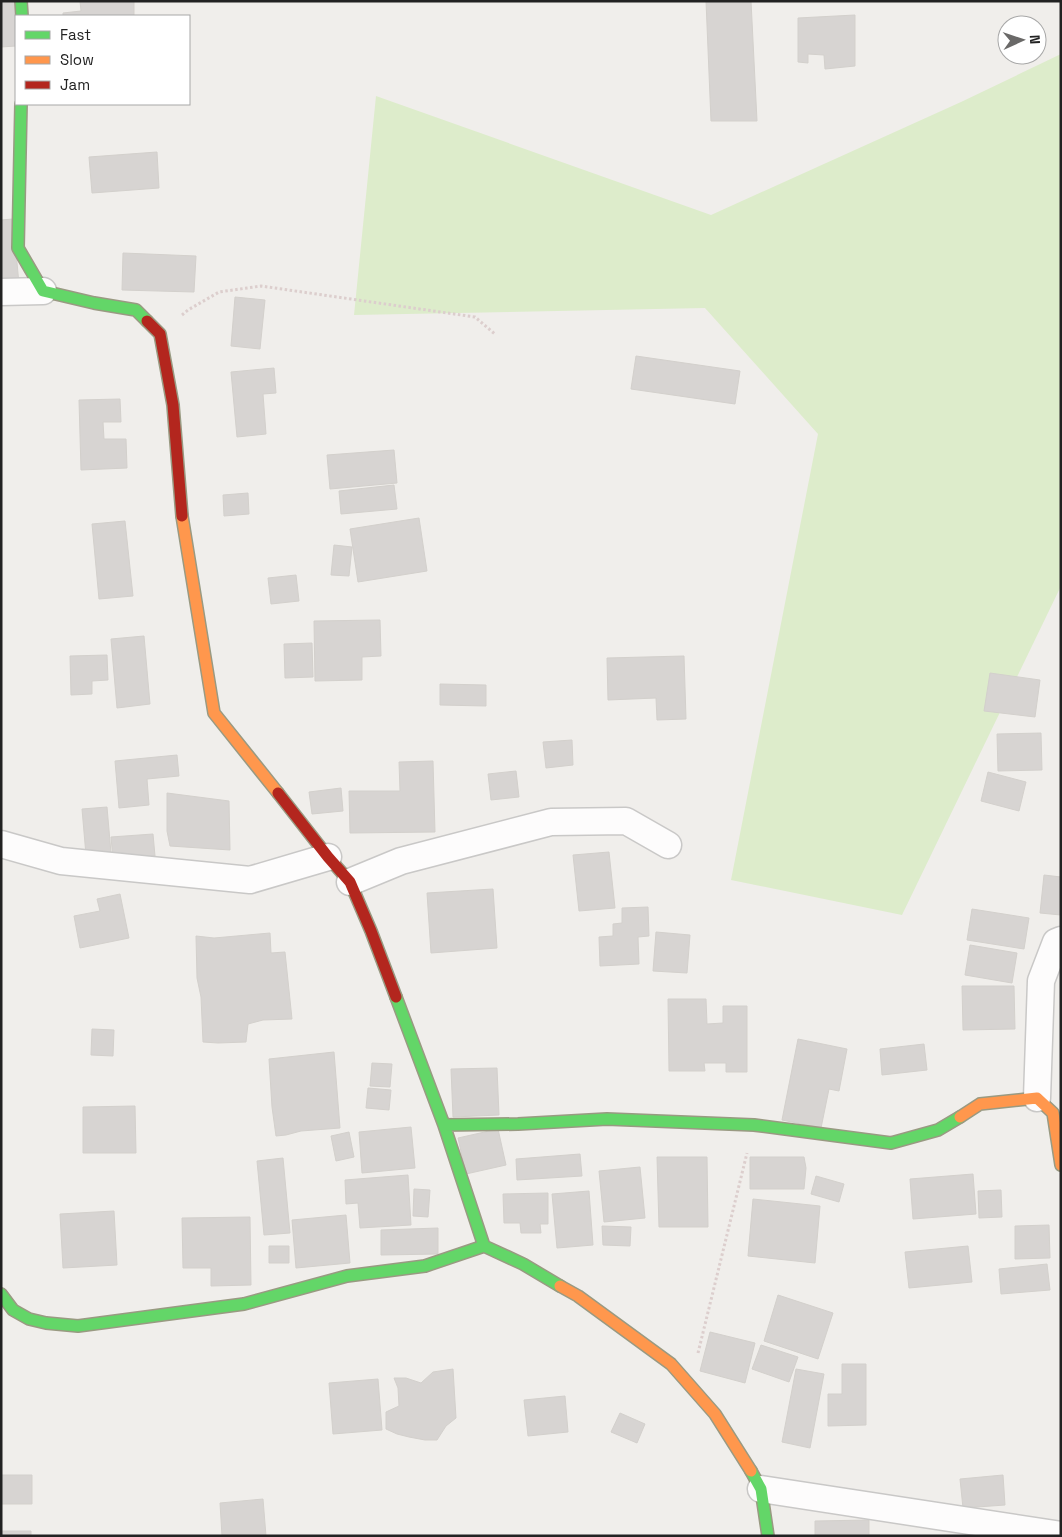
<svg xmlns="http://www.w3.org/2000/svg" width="1062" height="1537" viewBox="0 0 1062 1537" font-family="'Space Grotesk',sans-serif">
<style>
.grass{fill:#ddeccb}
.building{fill:#d7d4d2;stroke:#d3d0cc}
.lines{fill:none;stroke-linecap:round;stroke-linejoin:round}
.street-casing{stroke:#c9c8c7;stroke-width:29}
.fast-casing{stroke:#999a82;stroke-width:14}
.slow-casing{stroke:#999a82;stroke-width:14}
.jam-casing{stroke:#999a82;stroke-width:14}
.path{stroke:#dccecd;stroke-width:3;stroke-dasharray:2.5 2.5;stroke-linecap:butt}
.street{stroke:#fdfcfc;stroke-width:26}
.fast{stroke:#63d668;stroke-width:11}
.slow{stroke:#ff974d;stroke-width:11}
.jam{stroke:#b3261e;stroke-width:11}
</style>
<rect width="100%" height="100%" fill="#f0eeeb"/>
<path class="grass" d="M 1061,54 L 1061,586 L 902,915 L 731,880 L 818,434 L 705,308 L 354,315 L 376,96 L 711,215 L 961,102 Z"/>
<path class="building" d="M 1,1 L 18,1 L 16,16 L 16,46 L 1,47 Z
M 80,1 L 134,1 L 134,16 L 63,16 L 63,13 L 81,11 Z
M 706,1 L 751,1 L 757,121 L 711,121 Z
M 855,15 L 855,66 L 825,69 L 824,55 L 808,54 L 808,63 L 798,62 L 798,18 Z
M 157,152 L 159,188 L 92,193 L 89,157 Z
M 13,219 L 20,295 L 1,297 L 1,220 Z
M 123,253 L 196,256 L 194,292 L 122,290 Z
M 235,297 L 265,300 L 260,349 L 231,346 Z
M 636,356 L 740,371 L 735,404 L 631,389 Z
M 274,368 L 276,393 L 263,394 L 266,434 L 237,437 L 231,372 Z
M 120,399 L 121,422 L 103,422 L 104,439 L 126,439 L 127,468 L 81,470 L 79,400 Z
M 394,450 L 397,483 L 330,489 L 327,455 Z
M 394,485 L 397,509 L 341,514 L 339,491 Z
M 248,493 L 249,514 L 224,516 L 223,495 Z
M 419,518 L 427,571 L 358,582 L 350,529 Z
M 125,521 L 133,596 L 99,599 L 92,524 Z
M 334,545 L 352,547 L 349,576 L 331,575 Z
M 296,575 L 299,601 L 271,604 L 268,578 Z
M 380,620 L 381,656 L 362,657 L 362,680 L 315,681 L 314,621 Z
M 144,636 L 150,704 L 117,708 L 111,639 Z
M 312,643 L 313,677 L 285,678 L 284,644 Z
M 107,655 L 108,680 L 92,681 L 92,694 L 71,695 L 70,656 Z
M 684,656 L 686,719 L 657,720 L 656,698 L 608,700 L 607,658 Z
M 990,673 L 1040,680 L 1035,717 L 984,711 Z
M 440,684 L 486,685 L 486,706 L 440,705 Z
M 1041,733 L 1042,770 L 998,771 L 997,734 Z
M 572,740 L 573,765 L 546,768 L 543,742 Z
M 177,755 L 179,776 L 147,779 L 149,805 L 119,808 L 115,761 Z
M 433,761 L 435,832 L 350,833 L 349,791 L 400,791 L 399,762 Z
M 516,771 L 519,797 L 491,800 L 488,774 Z
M 988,772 L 1026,782 L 1019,811 L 981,801 Z
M 341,788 L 343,811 L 312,814 L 309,792 Z
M 167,793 L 229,801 L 230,850 L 170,846 L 167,831 Z
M 107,807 L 111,853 L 86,855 L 82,809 Z
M 153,834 L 155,856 L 113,859 L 111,837 Z
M 609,852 L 615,908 L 579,911 L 573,855 Z
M 1044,875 L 1061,877 L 1061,915 L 1040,913 Z
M 493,889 L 497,948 L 431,953 L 427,893 Z
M 120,894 L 129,938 L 80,948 L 74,916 L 100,911 L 97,899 Z
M 648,907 L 649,936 L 638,937 L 639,964 L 600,966 L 599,937 L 613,936 L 613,924 L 622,923 L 622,908 Z
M 972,909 L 1029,918 L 1024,949 L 967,940 Z
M 656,932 L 690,935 L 687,973 L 653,971 Z
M 270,933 L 271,953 L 285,952 L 292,1019 L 263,1020 L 248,1024 L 246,1042 L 218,1043 L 203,1042 L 201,997 L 197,978 L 196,936 L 214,938 Z
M 970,945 L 1017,953 L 1012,983 L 965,975 Z
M 962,986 L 1014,986 L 1015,1029 L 963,1030 Z
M 668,999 L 706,999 L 707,1024 L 723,1023 L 723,1006 L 747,1006 L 747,1072 L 726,1072 L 726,1063 L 704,1063 L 705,1071 L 669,1071 Z
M 92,1029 L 114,1030 L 113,1056 L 91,1055 Z
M 798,1039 L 847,1049 L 839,1091 L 829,1089 L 821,1128 L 782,1120 Z
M 924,1044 L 927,1070 L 882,1075 L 880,1049 Z
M 334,1052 L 340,1128 L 301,1131 L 286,1135 L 276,1136 L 272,1107 L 269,1059 Z
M 372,1063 L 392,1064 L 390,1087 L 370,1086 Z
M 497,1068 L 499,1115 L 453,1117 L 451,1069 Z
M 368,1088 L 391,1090 L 389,1110 L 366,1108 Z
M 135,1106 L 136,1153 L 83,1153 L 83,1107 Z
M 411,1127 L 415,1168 L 362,1173 L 359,1132 Z
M 498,1129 L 506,1165 L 466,1174 L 458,1138 Z
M 349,1132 L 354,1157 L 336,1161 L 331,1136 Z
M 580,1154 L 582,1176 L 517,1180 L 516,1159 Z
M 657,1157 L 707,1157 L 708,1227 L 659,1227 Z
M 750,1157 L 804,1157 L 806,1168 L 804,1189 L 750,1189 Z
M 283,1158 L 290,1233 L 264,1235 L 257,1161 Z
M 640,1167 L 645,1218 L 604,1222 L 599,1171 Z
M 973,1174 L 976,1214 L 913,1219 L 910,1179 Z
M 408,1175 L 411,1225 L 360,1228 L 358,1203 L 346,1204 L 345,1180 Z
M 816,1176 L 844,1184 L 839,1202 L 811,1194 Z
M 414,1189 L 430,1190 L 428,1217 L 413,1216 Z
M 1001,1190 L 1002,1217 L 979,1218 L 978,1191 Z
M 589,1191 L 593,1245 L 557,1248 L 552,1194 Z
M 548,1193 L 548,1224 L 540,1224 L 541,1233 L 521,1233 L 520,1223 L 504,1223 L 503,1194 Z
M 753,1199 L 820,1206 L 815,1263 L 748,1256 Z
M 114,1211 L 117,1265 L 63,1268 L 60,1214 Z
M 346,1215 L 350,1263 L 296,1268 L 292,1220 Z
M 250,1217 L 251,1285 L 211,1286 L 211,1268 L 183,1268 L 182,1218 Z
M 1049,1225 L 1050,1258 L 1015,1259 L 1015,1226 Z
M 602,1226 L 631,1227 L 630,1246 L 603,1245 Z
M 438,1228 L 438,1254 L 381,1255 L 381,1230 Z
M 269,1246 L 289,1246 L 289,1263 L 269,1263 Z
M 968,1246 L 972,1282 L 909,1288 L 905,1252 Z
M 1047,1264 L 1050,1290 L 1001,1294 L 999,1269 Z
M 778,1295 L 833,1313 L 818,1359 L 764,1341 Z
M 710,1332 L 755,1343 L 745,1383 L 700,1371 Z
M 761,1345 L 798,1357 L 789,1382 L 752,1369 Z
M 842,1364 L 866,1364 L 866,1425 L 828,1426 L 828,1394 L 842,1394 Z
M 453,1369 L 456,1418 L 446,1426 L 437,1440 L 425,1440 L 409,1437 L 397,1434 L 386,1429 L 386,1412 L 399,1406 L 398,1388 L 394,1378 L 406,1378 L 421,1383 L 433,1372 Z
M 796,1369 L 824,1374 L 810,1448 L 782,1442 Z
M 378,1379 L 382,1430 L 333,1434 L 329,1383 Z
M 565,1396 L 568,1432 L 528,1436 L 524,1400 Z
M 620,1413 L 645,1424 L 637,1443 L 611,1432 Z
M 1,1475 L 32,1475 L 32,1504 L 1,1504 Z
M 1003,1475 L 1005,1505 L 963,1508 L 960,1479 Z
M 263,1499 L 266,1536 L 222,1536 L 220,1503 Z
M 869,1520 L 869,1535 L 880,1535 L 880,1536 L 815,1536 L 815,1521 Z
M 1,1531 L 31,1531 L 31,1536 L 1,1536 Z"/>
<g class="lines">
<g class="street-casing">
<path id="street" d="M 1,292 L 43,291
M 1,844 L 61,861 L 250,880 L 328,857
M 350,882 L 401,861 L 551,822 L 626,821 L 668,845
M 1037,1098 L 1041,981 L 1056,942 L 1061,940
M 761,1489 L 1061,1535"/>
</g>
<g class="fast-casing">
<path id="fast" d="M 21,1 L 22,16
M 21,104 L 18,248 L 43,291 L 94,303 L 136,310 L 147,321
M 396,997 L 444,1125 L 484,1246 L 523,1264 L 560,1286
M 444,1125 L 518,1124 L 607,1119 L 754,1125 L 891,1143 L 938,1130 L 960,1117
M 1,1294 L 13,1310 L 29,1319 L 46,1323 L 78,1326 L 244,1304 L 347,1276 L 425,1266 L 484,1246
M 751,1471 L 761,1489 L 768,1536"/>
</g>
<g class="slow-casing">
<path id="slow" d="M 182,516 L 214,713 L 278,793
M 960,1117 L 980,1104 L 1037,1098 L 1053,1113 L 1061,1165
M 560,1286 L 578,1296 L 671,1364 L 715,1414 L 751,1471"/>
</g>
<g class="jam-casing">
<path id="jam" d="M 147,321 L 160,334 L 173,405 L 182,516
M 278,793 L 328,857 L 350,882 L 371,931 L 396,997"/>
</g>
<path class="path" d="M 182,315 L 188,310 L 219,292 L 261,286 L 475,317 L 496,335
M 698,1353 L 747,1153"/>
<use href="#street" class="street"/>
<use href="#fast" class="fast"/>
<use href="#slow" class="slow"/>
<use href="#jam" class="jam"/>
</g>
<rect width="1062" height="1537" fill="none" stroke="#222222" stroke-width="5"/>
<rect x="15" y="15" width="175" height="90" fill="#ffffff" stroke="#a7a7a7"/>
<rect x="25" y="31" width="25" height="8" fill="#63d668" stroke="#a7a7a7"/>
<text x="60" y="40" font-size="15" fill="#222222">Fast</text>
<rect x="25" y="56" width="25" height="8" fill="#ff974d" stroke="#a7a7a7"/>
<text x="60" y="65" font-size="15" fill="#222222">Slow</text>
<rect x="25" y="81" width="25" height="8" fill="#b3261e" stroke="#a7a7a7"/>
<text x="60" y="90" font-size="15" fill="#222222">Jam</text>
<g transform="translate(1022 40) rotate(87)"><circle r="24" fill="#ffffff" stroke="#a7a7a7"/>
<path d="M0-4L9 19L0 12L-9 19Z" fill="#6a6968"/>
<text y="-8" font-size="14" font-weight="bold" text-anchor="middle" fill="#222222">N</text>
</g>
</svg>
